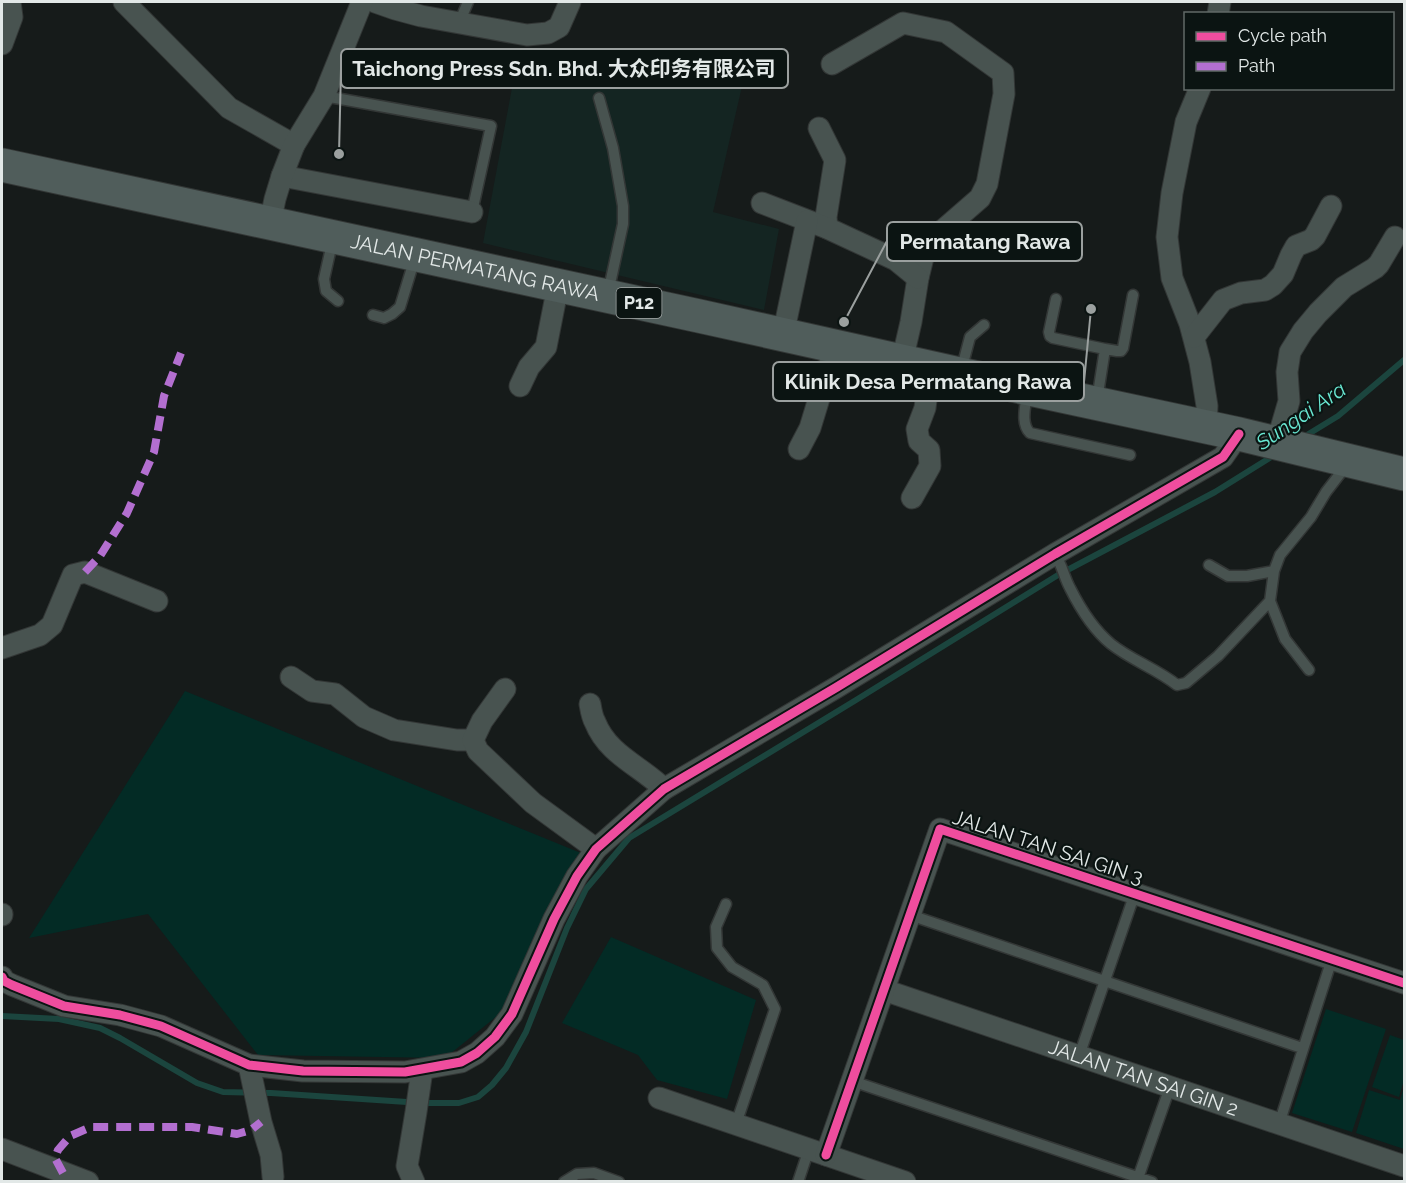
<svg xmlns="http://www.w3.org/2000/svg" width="1406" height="1183" viewBox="0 0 1406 1183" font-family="Raleway,'Noto Sans SC',sans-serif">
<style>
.built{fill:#142522}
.green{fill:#032b25}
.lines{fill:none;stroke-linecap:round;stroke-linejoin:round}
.stream{stroke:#1b453e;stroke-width:6}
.service-casing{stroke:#333736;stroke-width:13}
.minor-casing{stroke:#333736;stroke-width:23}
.primary-casing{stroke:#333736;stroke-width:35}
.service{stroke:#485350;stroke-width:10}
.minor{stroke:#485350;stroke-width:21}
.primary{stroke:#505d5b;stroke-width:33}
.quiet{stroke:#b36fd0;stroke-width:8;stroke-dasharray:15 8;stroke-linecap:butt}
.cycleway-casing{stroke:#0b1412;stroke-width:13}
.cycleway{stroke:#ef4d9e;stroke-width:9}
.labels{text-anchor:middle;stroke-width:4.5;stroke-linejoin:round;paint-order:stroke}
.shield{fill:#0b1412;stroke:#a2a8a7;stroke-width:1.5}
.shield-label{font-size:18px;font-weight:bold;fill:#e2e8e7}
.street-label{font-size:20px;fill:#e2e8e7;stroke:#0b1412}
.water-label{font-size:21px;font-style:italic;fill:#69e7d2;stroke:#0b1412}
.leader{fill:none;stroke:#9ba09f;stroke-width:2}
.callout-dot{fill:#9ba09f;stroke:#0b1412;stroke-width:2}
.callout{fill:#0b1412;stroke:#9ba09f;stroke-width:2}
.callout-label{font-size:21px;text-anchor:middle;font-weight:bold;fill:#e2e8e7}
</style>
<rect width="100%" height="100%" fill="#161b1a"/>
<path class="built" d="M 581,54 L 657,76 L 662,63 L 746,69 L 713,212 L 779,229 L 764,310 L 483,243 L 517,61 L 571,71 Z"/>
<path class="green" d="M 185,691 L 598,860 L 502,1012 L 445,1058 L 258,1055 L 148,914 L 29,938 Z
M 611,937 L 756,1000 L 727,1099 L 657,1080 L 638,1055 L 562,1023 Z
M 1326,1009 L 1386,1029 L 1352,1132 L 1292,1113 Z
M 1390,1035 L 1404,1040 L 1404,1080 L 1399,1097 L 1372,1087 Z
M 1404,1086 L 1404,1149 L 1356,1133 L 1369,1090 L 1400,1100 Z"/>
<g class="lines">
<path class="stream" d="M 1302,438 L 1338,416 L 1404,360
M 2,1016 L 59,1019 L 100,1028 L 120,1038 L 197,1083 L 223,1092 L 271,1093 L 422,1103 L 459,1103 L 478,1097 L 492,1085 L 506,1068 L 526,1032 L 567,928 L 586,889 L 629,838 L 856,700 L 1058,575 L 1215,492 L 1276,454"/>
<g class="service-casing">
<path id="service" d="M 459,23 L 468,2
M 324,96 L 491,126 L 472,212
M 599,98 L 613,148 L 623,206 L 623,224 L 608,293
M 333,239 L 324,279 L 326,291 L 338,301
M 1056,299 L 1049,332 L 1050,336 L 1053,338 L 1105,349
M 373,315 L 384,318 L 392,314 L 400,307 L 415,258
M 961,371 L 970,337 L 984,325
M 1027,392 C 1026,405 1020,423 1030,433 L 1130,455
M 1097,400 L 1105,349 L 1117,351 L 1121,351 L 1123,348 L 1133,295
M 1055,554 C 1062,565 1064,577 1070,588 C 1080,608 1094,630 1111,644 C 1131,660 1157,669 1177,685 L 1186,683 L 1218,656 L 1270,601
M 1209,565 L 1228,576 L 1247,576 L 1274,571
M 1309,670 L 1285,639 L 1270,601 L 1274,571 L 1280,555 L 1311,517 L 1326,492 L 1346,466
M 726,904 L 716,927 L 717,948 L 732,967 L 763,985 L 775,1009 L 736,1124
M 910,915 L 1302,1048
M 1079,1056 L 1135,893
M 852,1081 L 1152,1182
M 1279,1124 L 1332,959
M 1137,1181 L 1170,1087
M 564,1182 L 577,1174 L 594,1173 L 619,1182
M 798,1182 L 809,1149"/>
</g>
<g class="minor-casing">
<g id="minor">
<path d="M 124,2 L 229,108 L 294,145"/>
<path d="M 375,2 L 395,9 L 421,16 L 527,35 L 548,33 L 559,27 L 570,2"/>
<path d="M 1218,14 L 1220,2"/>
<path d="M 2,44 L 12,17 L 10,2"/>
<path d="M 832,64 L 903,23 L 946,32 L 1003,73 L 1004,94 L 987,184 L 980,198 L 926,245 L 918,278 L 911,322 L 902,361"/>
<path d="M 1200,88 L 1186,122 L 1172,193 L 1167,237 L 1172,278 L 1190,324 L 1200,362 L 1207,406 L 1206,426"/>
<path d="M 819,128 L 835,160 L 826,217 L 827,228"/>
<path d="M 282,176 L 472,212"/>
<path d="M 762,203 L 827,228 L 896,260 L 918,278"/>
<path d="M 270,223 L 275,199 L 282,176 L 294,145 L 324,96 L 362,2"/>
<path d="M 783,335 L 807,221"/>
<path d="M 1194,337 L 1223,300 L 1241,293 L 1265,290 L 1273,285 L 1283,274 L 1291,255 L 1296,246 L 1311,240 L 1315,236 L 1331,206"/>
<path d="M 520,386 L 529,367 L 546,347 L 558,286"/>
<path d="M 1277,442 L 1289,401 L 1287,372 L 1290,352 L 1303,331 L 1318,313 L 1344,287 L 1375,268 L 1379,264 L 1395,237"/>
<path d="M 799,449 L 810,428 L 835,346"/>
<path d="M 912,498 L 930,466 L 929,450 L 919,441 L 917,429 L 925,408 L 930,367"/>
<path d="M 2,648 L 40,635 L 52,625 L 73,575 L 85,572 L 157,601"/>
<path d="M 291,677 L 312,691 L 335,694 L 364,717 L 394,730 L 457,740 L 473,740"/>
<path d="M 505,689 L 482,721 L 473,740 L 478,751 L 533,803 L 596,849"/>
<path d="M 590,704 C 591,710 592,717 595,722 C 608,755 641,766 664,789"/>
<path d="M 2,914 L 2,915"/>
<path d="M 2,977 L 4,981 L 12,985 L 64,1006 L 120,1015 L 161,1026 L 249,1065 L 303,1071 L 405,1072 L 461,1062 L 477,1053 L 495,1037 L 512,1014 L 554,919 L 577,876 L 596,849 L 664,789 L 837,687 L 1055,554 L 1223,457 L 1239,434"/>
<path id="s1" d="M 884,990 L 1404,1166"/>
<path d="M 249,1065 L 261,1122 L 271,1155 L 273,1177"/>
<path d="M 659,1098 L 905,1182"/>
<path d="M 2,1149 L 88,1182"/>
<path d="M 826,1155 L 940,829 L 1404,983"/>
<path d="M 414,1182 L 407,1166 L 416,1112 L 421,1077 L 420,1070"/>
</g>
</g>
<g class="primary-casing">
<g id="primary">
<path id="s2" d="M 2,165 L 699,316 L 960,374 L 1239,434 L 1404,474"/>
</g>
</g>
<use href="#service" class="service"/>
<use href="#minor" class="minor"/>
<use href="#primary" class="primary"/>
<path class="quiet" d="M 85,572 L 100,556 L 127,513 L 154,452 L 164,396 L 181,353
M 63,1173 L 55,1158 L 58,1150 L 70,1136 L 91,1127 L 192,1127 L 237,1134 L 251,1130 L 261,1122"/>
<g class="cycleway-casing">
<path id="cycleway" d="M 2,977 L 4,981 L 12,985 L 64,1006 L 120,1015 L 161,1026 L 249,1065 L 303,1071 L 405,1072 L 461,1062 L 477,1053 L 495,1037 L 512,1014 L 554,919 L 577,876 L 596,849 L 664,789 L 837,687 L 1055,554 L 1223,457 L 1239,434
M 826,1155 L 940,829 L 1404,983"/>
</g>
<use href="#cycleway" class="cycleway"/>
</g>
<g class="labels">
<rect class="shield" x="616.5" y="288" width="45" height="30" rx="4.5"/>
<g class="shield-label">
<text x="639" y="309">P12</text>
</g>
<g class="street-label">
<text dy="7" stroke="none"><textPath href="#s2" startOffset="484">JALAN PERMATANG RAWA</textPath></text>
<text transform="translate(1048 847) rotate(18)" y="7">JALAN TAN SAI GIN 3</text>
<text dy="7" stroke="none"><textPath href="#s1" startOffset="274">JALAN TAN SAI GIN 2</textPath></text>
</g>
<g class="water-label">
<text transform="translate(1301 416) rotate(-34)" y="7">Sungai Ara</text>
</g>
</g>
<path class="leader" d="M339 154L341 69M844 322L887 241M1091 309L1084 382"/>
<g class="callout-dot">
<circle cx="339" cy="154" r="6"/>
<circle cx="844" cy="322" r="6"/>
<circle cx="1091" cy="309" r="6"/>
</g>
<g class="callout">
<rect x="341" y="49" width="447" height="39" rx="6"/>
<rect x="887" y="222" width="195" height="39" rx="6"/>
<rect x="773" y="362" width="311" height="39" rx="6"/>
</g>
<g class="callout-label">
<text x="564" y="76">Taichong Press Sdn. Bhd. 大众印务有限公司</text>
<text x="985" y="249">Permatang Rawa</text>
<text x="928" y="389">Klinik Desa Permatang Rawa</text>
</g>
<rect width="1406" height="1183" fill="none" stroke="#e2e8e7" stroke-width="6"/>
<rect x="1184" y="12" width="210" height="78" fill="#0b1412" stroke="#616967" stroke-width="1.5"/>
<rect x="1196" y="32" width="30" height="9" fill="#ef4d9e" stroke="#616967" stroke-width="1.5"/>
<text x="1238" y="42" font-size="18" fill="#e2e8e7">Cycle path</text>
<rect x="1196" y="62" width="30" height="9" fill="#b36fd0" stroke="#616967" stroke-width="1.5"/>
<text x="1238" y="72" font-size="18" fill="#e2e8e7">Path</text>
</svg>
